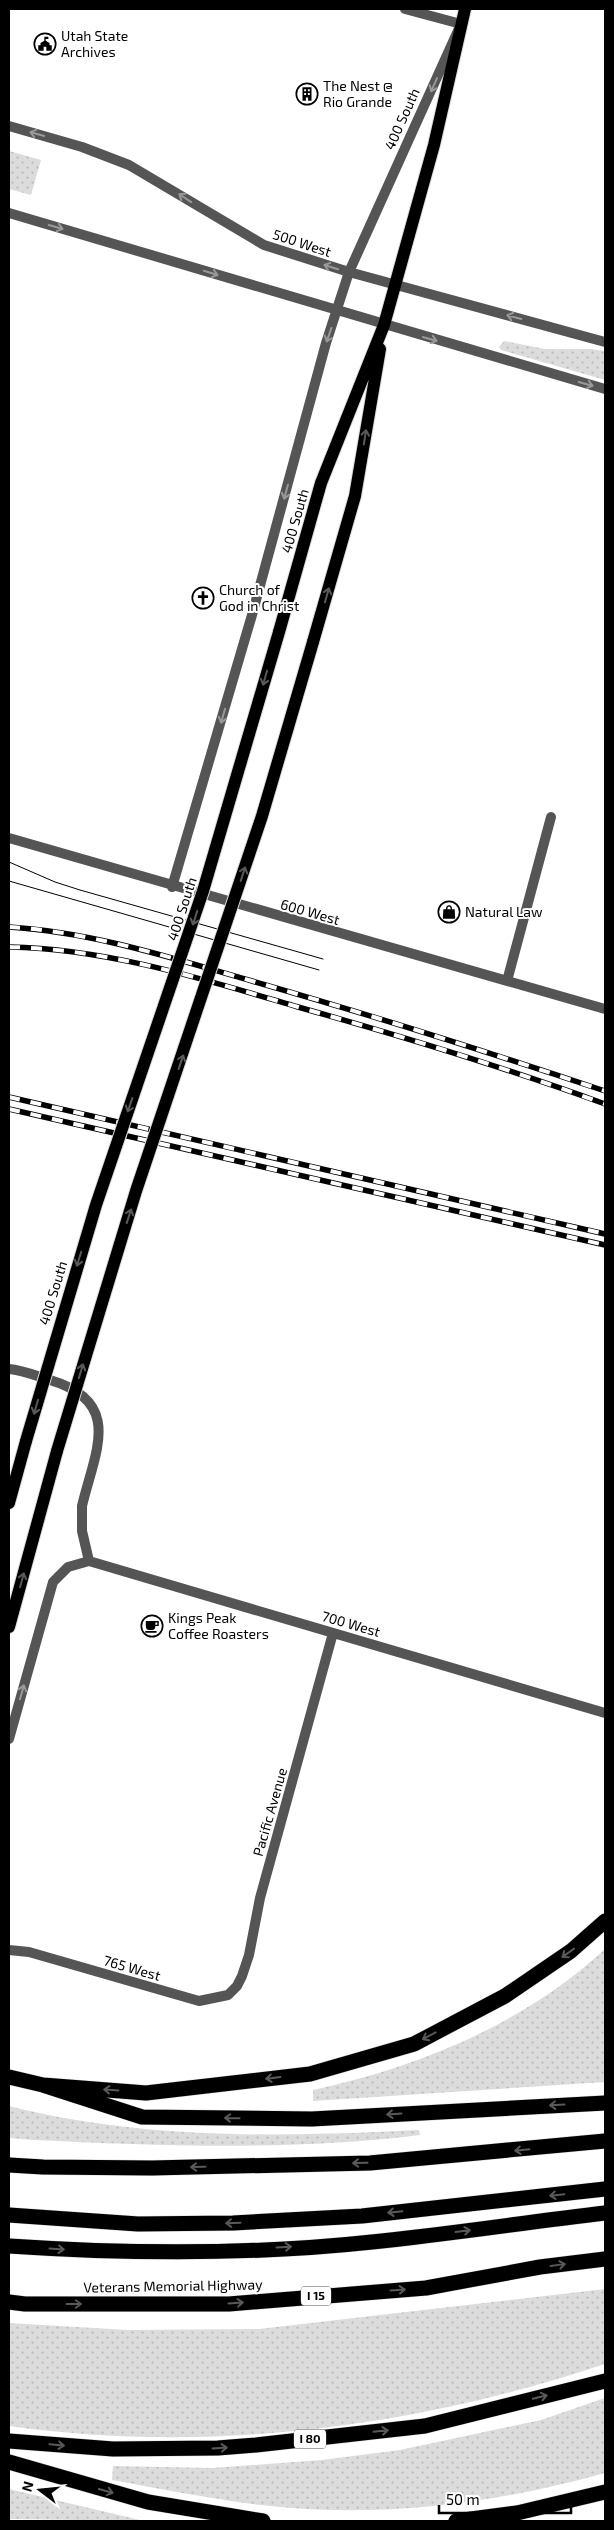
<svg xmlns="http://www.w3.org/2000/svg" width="614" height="2530" viewBox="0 0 614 2530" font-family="'Exo 2',sans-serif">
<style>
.grass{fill:url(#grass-dots)}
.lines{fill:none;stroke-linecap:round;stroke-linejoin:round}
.primary-casing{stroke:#dbdbdb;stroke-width:14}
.motorway-casing{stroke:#dbdbdb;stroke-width:16}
.minor{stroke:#555;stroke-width:10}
.primary{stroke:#000;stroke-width:12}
.motorway{stroke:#000;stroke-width:15}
.tram{stroke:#000;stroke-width:1}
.rail-casing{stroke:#000;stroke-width:5.5}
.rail{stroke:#fff;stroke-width:4;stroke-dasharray:11;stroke-linecap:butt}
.primary-bridge-casing{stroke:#dbdbdb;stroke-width:14;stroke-linecap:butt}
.primary-bridge{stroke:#000;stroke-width:12}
.oneway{stroke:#999}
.oneway2{stroke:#595959}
.labels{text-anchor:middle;stroke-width:4;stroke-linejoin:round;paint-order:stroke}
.shield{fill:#fff;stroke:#4c4c4c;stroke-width:1}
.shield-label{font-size:12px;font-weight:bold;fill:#000}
.poi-label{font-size:14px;fill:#000;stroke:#fff;text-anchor:start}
.street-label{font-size:14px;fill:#000;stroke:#fff}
</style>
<defs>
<pattern id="grass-dots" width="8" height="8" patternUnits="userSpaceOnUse" patternTransform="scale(1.25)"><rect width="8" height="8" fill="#dcdcdc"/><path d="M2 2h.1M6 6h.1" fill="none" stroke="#bbb" stroke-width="1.8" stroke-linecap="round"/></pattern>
</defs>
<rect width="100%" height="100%" fill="#fff"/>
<path class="grass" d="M 9,151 L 41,160 L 31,195 L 9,189 Z
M 504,341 L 545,349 L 591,349 L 605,351 L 605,380 L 501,350 L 499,347 Z
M 605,1949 L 605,2082 L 313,2101 L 313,2090 C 419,2067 524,2024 605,1949 Z
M 9,2106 C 143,2140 281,2137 419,2130 L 420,2135 C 290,2151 164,2146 34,2140 L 9,2138 Z
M 605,2289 L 605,2364 C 414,2428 209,2454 9,2426 L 9,2323 L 128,2330 L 259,2329 Z
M 605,2398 L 605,2473 C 494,2504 377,2519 261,2505 C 211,2499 162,2489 112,2480 L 113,2466 L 212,2468 L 322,2460 L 400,2450 L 541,2420 Z
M 9,2489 L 144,2521 L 9,2519 Z"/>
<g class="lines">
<g class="primary-casing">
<path id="primary" d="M 279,632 L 321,483 L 384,325 L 434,145 L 465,9
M 313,642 L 355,496 L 380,349
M 9,1503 L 26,1441
M 9,1627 L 57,1451"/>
</g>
<g class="motorway-casing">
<path id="motorway" d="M 9,2077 L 43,2085 L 142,2117 L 312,2119 L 605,2103
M 43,2085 L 146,2093 L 310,2074 L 414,2044 L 505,1996 L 571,1951 L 605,1921
M 9,2165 L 43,2167 L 152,2168 L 370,2163 L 605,2141
M 9,2215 L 138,2224 L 233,2223 L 362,2216 L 605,2189
M 9,2246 C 129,2254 252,2255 372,2242 C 450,2234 528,2222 605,2213
M 9,2302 L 25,2304 L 229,2304 L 426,2288 L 540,2267 L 605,2259
M 9,2441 L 113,2449 L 218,2448 L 256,2445 L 425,2426 L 605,2381
M 9,2462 L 148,2502 L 263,2521
M 456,2521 L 517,2513 L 605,2492"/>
</g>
<path class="minor" d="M 9,126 L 82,147 L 129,165 L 264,245 L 349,272 L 605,342
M 9,213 L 605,389
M 9,838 L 605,1009
M 172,887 L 252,615 L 326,343 L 349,272 L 461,24 L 405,9
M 507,981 L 551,817
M 9,1369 C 22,1370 37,1376 50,1380 C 124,1402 95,1451 82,1506 L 82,1531 L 89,1561
M 9,1739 L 53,1582 L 68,1567 L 89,1561 L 605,1713
M 9,1950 L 29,1952 L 199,2001 L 228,1995 L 237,1986 L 242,1976 L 249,1955 L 260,1898 L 333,1633"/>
<use href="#primary" class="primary"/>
<use href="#motorway" class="motorway"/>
<path class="tram" d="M 9,862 L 55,882 L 80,890 L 323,959
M 9,881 L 319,970"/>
<g class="rail-casing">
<path id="rail" d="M 9,927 C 92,932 172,958 252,981 C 371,1015 488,1052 605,1091
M 9,947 C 109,949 203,979 298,1007 C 401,1036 504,1067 605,1104
M 9,1097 L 605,1234
M 9,1109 L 605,1245"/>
</g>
<use href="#rail" class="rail"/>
<g class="primary-bridge-casing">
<path id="primary-bridge" d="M 26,1441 L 96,1205 L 203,891 L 279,632
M 57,1451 L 136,1191 L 262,816 L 313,642"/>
</g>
<use href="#primary-bridge" class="primary-bridge"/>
</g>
<defs><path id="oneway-shaft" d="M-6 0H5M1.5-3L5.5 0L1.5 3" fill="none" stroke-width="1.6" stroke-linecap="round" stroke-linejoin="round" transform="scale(1.25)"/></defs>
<g class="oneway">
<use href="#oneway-shaft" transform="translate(434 85) rotate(114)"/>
<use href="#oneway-shaft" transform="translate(37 134) rotate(-164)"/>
<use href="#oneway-shaft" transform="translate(185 198) rotate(-146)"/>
<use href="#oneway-shaft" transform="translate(56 227) rotate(16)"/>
<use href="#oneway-shaft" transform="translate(331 267) rotate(-163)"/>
<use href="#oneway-shaft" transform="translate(211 273) rotate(17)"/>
<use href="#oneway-shaft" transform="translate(514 317) rotate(-165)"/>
<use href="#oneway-shaft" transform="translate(329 335) rotate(109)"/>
<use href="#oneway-shaft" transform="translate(430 339) rotate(16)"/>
<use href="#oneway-shaft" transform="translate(586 384) rotate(16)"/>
<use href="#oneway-shaft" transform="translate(286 492) rotate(105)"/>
<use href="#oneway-shaft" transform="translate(223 716) rotate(106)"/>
<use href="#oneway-shaft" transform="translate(22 1692) rotate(-74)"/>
</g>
<g class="oneway2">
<use href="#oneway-shaft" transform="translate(365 437) rotate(-81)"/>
<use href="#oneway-shaft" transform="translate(327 595) rotate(-74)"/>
<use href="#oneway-shaft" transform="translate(265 678) rotate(106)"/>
<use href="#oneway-shaft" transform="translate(243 874) rotate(-72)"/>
<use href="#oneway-shaft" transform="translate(195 918) rotate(108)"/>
<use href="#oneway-shaft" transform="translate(181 1062) rotate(-71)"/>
<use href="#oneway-shaft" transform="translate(130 1105) rotate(109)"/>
<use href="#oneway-shaft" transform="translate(129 1216) rotate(-72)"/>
<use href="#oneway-shaft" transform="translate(79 1259) rotate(107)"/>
<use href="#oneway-shaft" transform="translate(81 1371) rotate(-73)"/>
<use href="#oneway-shaft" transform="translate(36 1407) rotate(106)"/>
<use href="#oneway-shaft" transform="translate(22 1580) rotate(-75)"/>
<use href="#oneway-shaft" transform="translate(568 1953) rotate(144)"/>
<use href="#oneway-shaft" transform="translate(429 2036) rotate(152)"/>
<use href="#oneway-shaft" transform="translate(273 2078) rotate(173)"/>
<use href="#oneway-shaft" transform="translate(111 2090) rotate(-176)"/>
<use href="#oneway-shaft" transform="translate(557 2105) rotate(177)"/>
<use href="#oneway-shaft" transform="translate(394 2114) rotate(176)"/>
<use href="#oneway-shaft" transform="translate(232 2118) rotate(-179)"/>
<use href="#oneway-shaft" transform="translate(522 2150) rotate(174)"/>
<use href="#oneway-shaft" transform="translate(360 2163) rotate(179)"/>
<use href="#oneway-shaft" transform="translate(198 2167) rotate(179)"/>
<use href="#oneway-shaft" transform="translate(557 2195) rotate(174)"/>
<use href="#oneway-shaft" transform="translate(395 2212) rotate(174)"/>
<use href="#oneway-shaft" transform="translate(233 2223) rotate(178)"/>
<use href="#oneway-shaft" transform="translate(463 2231) rotate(-7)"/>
<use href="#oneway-shaft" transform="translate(284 2247) rotate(-3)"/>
<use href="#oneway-shaft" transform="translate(57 2249) rotate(4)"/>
<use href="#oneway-shaft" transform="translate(558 2265) rotate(-8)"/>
<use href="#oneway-shaft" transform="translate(398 2290) rotate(-4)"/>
<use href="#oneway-shaft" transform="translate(236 2303) rotate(-4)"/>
<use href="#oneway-shaft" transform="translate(74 2304)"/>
<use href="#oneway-shaft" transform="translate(540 2397) rotate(-14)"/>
<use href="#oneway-shaft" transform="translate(381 2431) rotate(-6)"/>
<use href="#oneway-shaft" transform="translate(57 2445) rotate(5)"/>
<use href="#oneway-shaft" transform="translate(220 2448) rotate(-4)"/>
<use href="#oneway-shaft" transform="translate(106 2491) rotate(16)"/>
</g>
<defs>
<g id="civic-ring" transform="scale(1.125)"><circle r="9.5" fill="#fff" stroke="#000" stroke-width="1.5"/><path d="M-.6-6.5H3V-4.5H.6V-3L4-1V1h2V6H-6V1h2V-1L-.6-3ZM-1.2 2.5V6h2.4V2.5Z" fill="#000"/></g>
<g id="building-ring" transform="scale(1.125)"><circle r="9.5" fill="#fff" stroke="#000" stroke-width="1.5"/><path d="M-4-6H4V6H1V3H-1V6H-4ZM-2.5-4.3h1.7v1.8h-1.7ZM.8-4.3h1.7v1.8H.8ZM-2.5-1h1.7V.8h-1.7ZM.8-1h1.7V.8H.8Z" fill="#000"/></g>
<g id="church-ring" transform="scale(1.125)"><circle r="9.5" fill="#fff" stroke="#000" stroke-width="1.5"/><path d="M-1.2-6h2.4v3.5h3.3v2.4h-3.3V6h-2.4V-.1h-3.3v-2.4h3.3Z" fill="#000"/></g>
<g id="shop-ring" transform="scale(1.125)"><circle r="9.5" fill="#fff" stroke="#000" stroke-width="1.5"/><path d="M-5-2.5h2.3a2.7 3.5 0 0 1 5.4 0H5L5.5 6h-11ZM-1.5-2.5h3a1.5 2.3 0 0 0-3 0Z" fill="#000"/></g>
<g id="cafe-ring" transform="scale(1.125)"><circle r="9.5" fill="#fff" stroke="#000" stroke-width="1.5"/><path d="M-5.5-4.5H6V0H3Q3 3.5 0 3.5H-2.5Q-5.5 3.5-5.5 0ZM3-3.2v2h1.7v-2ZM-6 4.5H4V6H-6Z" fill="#000"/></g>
</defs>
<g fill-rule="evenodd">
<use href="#civic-ring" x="45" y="44"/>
<use href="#building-ring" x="307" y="94"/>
<use href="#church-ring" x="203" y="598"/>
<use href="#shop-ring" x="449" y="912"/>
<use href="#cafe-ring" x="152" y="1626"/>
</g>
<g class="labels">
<g class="shield">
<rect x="301" y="2286.5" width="30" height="19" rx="4"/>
<rect x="294" y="2429.5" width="32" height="19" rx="4"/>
</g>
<g class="shield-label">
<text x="316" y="2300">I 15</text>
<text x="310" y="2443">I 80</text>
</g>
<g class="poi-label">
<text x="61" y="41">Utah State<tspan x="61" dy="16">Archives</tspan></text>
<text x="323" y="91">The Nest @<tspan x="323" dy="16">Rio Grande</tspan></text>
<text x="219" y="595">Church of<tspan x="219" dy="16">God in Christ</tspan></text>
<text x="465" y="917">Natural Law</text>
<text x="168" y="1623">Kings Peak<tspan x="168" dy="16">Coffee Roasters</tspan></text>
</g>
<g class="street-label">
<text transform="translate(402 119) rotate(-66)" y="5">400 South</text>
<text transform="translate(302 243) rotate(18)" y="5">500 West</text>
<text transform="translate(295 521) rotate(-74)" y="5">400 South</text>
<text transform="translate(182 909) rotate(-72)" y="5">400 South</text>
<text transform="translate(310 912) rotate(16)" y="5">600 West</text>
<text transform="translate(53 1293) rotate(-73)" y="5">400 South</text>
<text transform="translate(351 1624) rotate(16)" y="5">700 West</text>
<text transform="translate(270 1812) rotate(-74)" y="5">Pacific Avenue</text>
<text transform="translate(132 1968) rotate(16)" y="5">765 West</text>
<text transform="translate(173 2286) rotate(-1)" y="5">Veterans Memorial Highway</text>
</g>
</g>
<rect width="614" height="2530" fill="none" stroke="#000000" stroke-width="20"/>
<g transform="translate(40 2490) rotate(286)" stroke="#ffffff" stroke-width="4" paint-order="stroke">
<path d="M0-4L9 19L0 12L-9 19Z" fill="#000000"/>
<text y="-8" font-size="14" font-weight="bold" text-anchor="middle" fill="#000000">N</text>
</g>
<path d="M439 2505v8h132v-8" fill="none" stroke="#000000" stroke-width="2.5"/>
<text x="446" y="2505" font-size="15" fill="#000000" stroke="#ffffff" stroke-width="4" paint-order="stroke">50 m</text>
</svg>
